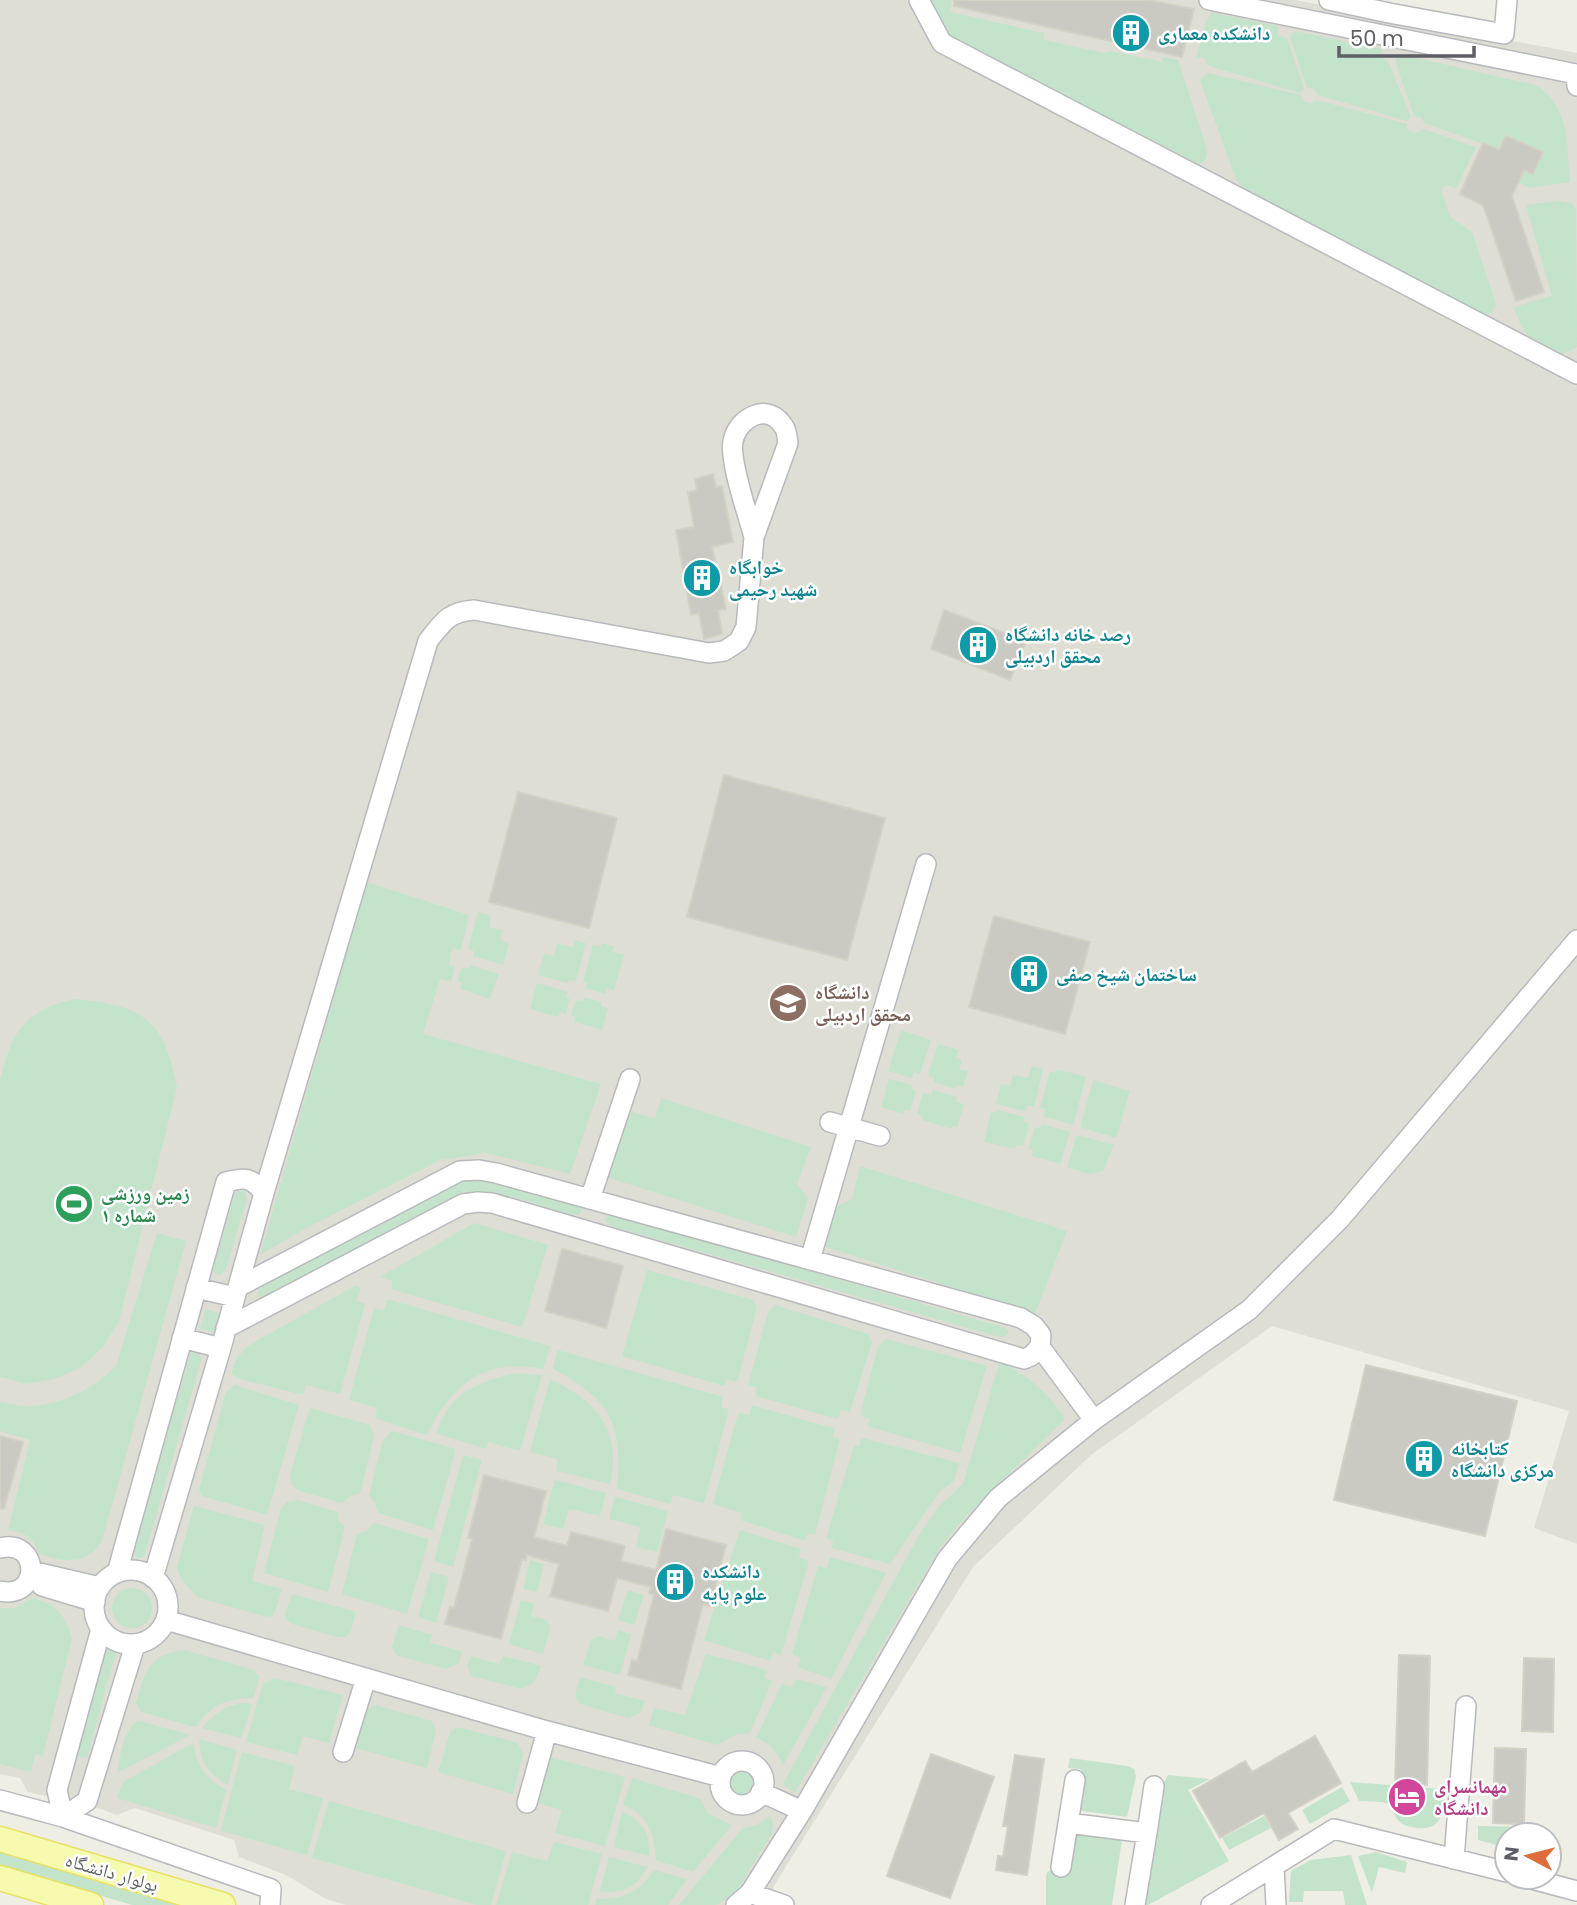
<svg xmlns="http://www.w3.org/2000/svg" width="1577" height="1905" viewBox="0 0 1577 1905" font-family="Poppins,'Noto Naskh Arabic',sans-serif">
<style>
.education{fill:#deded4;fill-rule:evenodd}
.green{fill:#c3e4cb}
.building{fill:#cac9c2;stroke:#d3d1c4;stroke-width:2}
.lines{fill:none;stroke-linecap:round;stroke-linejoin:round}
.minor-casing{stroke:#b8b9be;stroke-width:22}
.major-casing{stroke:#e9e164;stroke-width:27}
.minor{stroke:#fff;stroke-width:19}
.major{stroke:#f6faaf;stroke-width:24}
.labels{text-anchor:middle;stroke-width:5;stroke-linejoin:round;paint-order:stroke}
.culture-label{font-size:19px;font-weight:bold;fill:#0d838f;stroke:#fff;text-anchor:start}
.education-label{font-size:19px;font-weight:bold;fill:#785e54;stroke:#fff;text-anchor:start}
.leisure-label{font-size:19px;font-weight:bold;fill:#27864d;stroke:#fff;text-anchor:start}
.hotel-label{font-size:19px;font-weight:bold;fill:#b23c85;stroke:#fff;text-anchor:start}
.street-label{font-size:19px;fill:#5d5f65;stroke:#fff}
</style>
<rect width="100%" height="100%" fill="#eeeee5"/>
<path class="education" d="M 0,0 L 1295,0 L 1577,53 L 1577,1544 L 1534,1528 L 1569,1411 L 1272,1326 L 1091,1455 L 973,1567 L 762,1905 L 346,1905 L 326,1899 L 286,1875 L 239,1857 L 234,1840 L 135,1808 L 117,1815 L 98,1808 L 28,1792 L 20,1778 L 0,1774 ZM 944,610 L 1026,641 L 1009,680 L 931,649 Z"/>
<path class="green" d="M 925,0 L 952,0 L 950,12 L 1044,33 L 1044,40 L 1104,53 L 1112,51 L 1162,62 L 1163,57 L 1178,60 L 1204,140 L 1207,153 L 1205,160 L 1196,167 L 950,40 Z
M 1212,13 L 1278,26 L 1278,35 L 1287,38 L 1304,88 L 1301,93 L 1209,66 L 1205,59 L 1201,57 L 1196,59 L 1206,21 Z
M 1294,31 L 1381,49 L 1384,60 L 1388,61 L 1411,117 L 1407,121 L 1318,95 L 1313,88 L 1307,87 L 1290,37 Z
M 1399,54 L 1535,85 C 1570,104 1567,147 1570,182 L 1529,188 L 1518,182 L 1524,170 L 1541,153 L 1506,135 L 1498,149 L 1424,123 L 1421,117 L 1414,116 L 1395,61 Z
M 1208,73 L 1301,95 C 1303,103 1310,106 1316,100 L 1407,124 L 1407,129 L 1413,133 L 1420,132 L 1423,129 L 1476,147 L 1456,189 L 1447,185 L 1441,190 L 1450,217 L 1472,232 L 1496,304 C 1494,312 1491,314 1483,315 L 1249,195 L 1240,186 L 1233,171 L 1200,80 Z
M 1559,201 L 1573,204 L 1576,209 L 1577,347 C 1547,368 1521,335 1514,307 L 1552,296 L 1526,205 Z
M 367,882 L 469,915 L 461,950 L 452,948 L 449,965 L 455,966 L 451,981 L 440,979 L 423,1034 L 601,1084 L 570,1174 L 486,1153 L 440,1160 L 301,1231 L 260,1255 Z
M 478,912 L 491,916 L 489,927 L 502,930 L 500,940 L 509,943 L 503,965 L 473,956 L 474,951 L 468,949 Z
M 575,940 L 586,943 L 576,981 L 569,980 L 568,983 L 538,975 L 544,954 L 554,956 L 557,944 L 573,947 Z
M 602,943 L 614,946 L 612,952 L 624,955 L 614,990 L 607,988 L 605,994 L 585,988 L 587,983 L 583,982 L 593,945 L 600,947 Z
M 471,965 L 499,974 L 490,999 L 460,989 L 462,983 L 457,981 L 462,967 L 469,969 Z
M 537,983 L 568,992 L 566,998 L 570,999 L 566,1014 L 560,1012 L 558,1017 L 530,1009 Z
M 584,997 L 602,1002 L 601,1006 L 608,1008 L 602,1030 L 574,1022 L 576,1017 L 571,1015 L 576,1000 L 583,1002 Z
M 73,999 C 141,1005 164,1017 177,1087 L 119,1321 L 102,1348 L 80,1368 L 54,1379 L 26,1384 L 0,1377 L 0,1080 C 8,1051 13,1027 41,1011 C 51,1005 63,1002 73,999 Z
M 901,1030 L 931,1040 L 920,1074 L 914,1072 L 912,1078 L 888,1071 Z
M 938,1044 L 959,1050 L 956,1058 L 962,1060 L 959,1069 L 968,1071 L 963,1087 L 957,1085 L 956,1089 L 933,1082 L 935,1078 L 928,1076 Z
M 1031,1066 L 1043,1069 L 1034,1107 L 1027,1105 L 1026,1111 L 996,1104 L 1001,1084 L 1010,1086 L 1013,1075 L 1028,1078 Z
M 1057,1069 L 1086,1077 L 1073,1125 L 1043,1116 L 1045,1109 L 1040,1108 L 1050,1072 L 1056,1073 Z
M 889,1079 L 912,1085 L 911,1089 L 916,1091 L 910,1111 L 904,1109 L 903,1114 L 881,1107 Z
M 1093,1080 L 1130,1091 L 1116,1138 L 1080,1127 Z
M 933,1090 L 957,1097 L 956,1102 L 964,1104 L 957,1127 L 953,1126 L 952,1129 L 922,1120 L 922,1116 L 917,1114 L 923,1093 L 931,1095 Z
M 661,1098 L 811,1147 L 797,1184 L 808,1198 L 796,1237 L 606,1177 L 627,1110 L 655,1119 Z
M 997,1110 L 1025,1117 L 1024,1122 L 1029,1124 L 1023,1147 L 1016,1145 L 1015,1149 L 984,1142 L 991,1112 L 996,1113 Z
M 1042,1124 L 1070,1132 L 1060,1164 L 1032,1156 L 1033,1150 L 1028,1149 L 1035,1127 L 1040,1128 Z
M 1077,1135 L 1114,1145 L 1103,1171 L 1088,1174 L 1067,1167 Z
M 860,1166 L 1067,1231 L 1035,1314 L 823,1246 L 834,1208 L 852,1199 Z
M 490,1178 L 579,1204 L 582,1210 L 578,1215 L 571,1215 C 536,1205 501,1189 463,1192 L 265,1298 L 258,1296 L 258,1288 L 445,1186 C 460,1180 474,1179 490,1178 Z
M 236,1191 L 243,1191 L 246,1194 L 247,1199 L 226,1269 L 222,1274 L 218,1275 L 213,1271 Z
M 609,1214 L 616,1215 L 1006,1328 L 1009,1333 L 1003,1337 L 996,1336 L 611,1226 L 605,1220 Z
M 474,1223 L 548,1245 L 522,1327 L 391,1289 L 393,1281 L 380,1277 Z
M 157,1233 L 186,1241 L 102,1541 C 99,1545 95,1551 90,1554 C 75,1565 55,1559 39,1554 C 33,1538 26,1532 8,1530 L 30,1440 L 0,1431 L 0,1402 C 7,1403 15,1405 22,1406 C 57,1407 92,1391 116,1366 Z
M 647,1270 L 753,1300 L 757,1308 L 737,1382 L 727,1379 L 724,1386 L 622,1356 Z
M 356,1285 L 361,1288 L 357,1301 L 365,1304 L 340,1394 L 306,1385 L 303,1395 L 240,1379 L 232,1374 C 233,1361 239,1355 248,1346 Z
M 387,1299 L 550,1346 L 543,1369 C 485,1357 451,1384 427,1435 L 375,1418 L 377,1408 L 349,1400 L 374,1308 L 384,1310 Z
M 775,1305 L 868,1334 L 872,1342 L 850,1412 L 841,1410 L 838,1419 L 756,1396 L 757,1388 L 748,1385 L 768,1312 Z
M 206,1309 L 224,1315 L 218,1334 L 200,1328 Z
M 886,1339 L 987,1366 L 960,1453 L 867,1426 L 870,1419 L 860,1415 L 878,1346 Z
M 557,1350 L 723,1397 L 721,1407 L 729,1409 L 704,1503 L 673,1495 L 670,1504 L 617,1489 C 623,1425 612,1400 553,1369 Z
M 197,1351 L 202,1358 L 144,1557 L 137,1559 L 132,1550 L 191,1353 Z
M 1000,1361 C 1028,1377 1048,1391 1065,1419 L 966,1516 L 940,1547 L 795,1793 L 783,1784 L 919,1535 L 939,1506 L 963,1484 Z
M 517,1373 L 542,1375 L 520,1451 L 488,1442 L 486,1449 L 436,1433 C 440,1425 443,1416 449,1408 C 463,1387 493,1378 517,1373 Z
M 550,1379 C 597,1401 622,1430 610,1484 L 556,1471 L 558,1459 L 530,1452 Z
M 235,1385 L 299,1405 L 267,1515 L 202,1496 L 199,1490 L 226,1392 Z
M 752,1405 L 835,1429 L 833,1437 L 840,1439 L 815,1535 L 808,1533 L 805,1541 L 740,1520 L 742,1513 L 713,1504 L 738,1413 L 749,1415 Z
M 310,1408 L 370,1425 L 374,1436 L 360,1494 L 351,1496 L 342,1503 L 299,1491 L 291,1484 L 290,1474 Z
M 392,1431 L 456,1449 L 433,1530 L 378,1513 L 375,1503 L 369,1495 L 383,1440 Z
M 862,1438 L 959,1463 L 954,1481 L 939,1492 L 890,1564 L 832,1548 L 833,1540 L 826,1538 L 854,1445 L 859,1446 Z
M 463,1455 L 482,1460 L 453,1567 L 434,1561 Z
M 555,1480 L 606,1493 L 600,1516 L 569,1509 L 563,1529 L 543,1524 Z
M 615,1497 L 668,1511 L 657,1552 L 636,1547 L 641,1527 L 609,1519 Z
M 298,1500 L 338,1512 L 339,1521 L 345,1527 L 328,1592 L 264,1573 L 281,1508 L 287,1502 Z
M 194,1506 L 265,1525 L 252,1581 L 282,1589 L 275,1612 L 272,1616 L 266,1617 L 197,1597 L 181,1579 L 177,1567 Z
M 374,1523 L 429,1539 L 407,1614 L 342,1594 L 357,1534 L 366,1531 Z
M 740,1530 L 801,1549 L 799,1558 L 809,1561 L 781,1655 L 773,1652 L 770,1661 L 704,1640 Z
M 830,1557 L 886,1573 L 831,1679 L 798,1667 L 801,1658 L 792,1654 L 818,1566 L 827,1568 Z
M 530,1560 L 544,1564 L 537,1592 L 523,1589 Z
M 431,1572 L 449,1577 L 436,1623 L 418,1617 Z
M112 1608a20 20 0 1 1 40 0a20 20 0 1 1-40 0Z
M 628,1590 L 644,1595 L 634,1625 L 618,1620 Z
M 292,1594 L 356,1612 L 351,1631 L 346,1637 L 337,1637 L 292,1624 L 287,1620 L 285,1614 Z
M 32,1598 C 57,1605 65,1614 72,1639 L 43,1756 L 35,1754 L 31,1772 L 0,1764 L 0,1608 L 15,1608 Z
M 521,1600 L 534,1604 L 531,1616 L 547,1620 L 550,1629 L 543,1654 L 509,1644 Z
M 399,1625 L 432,1635 L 430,1643 L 462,1651 L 459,1663 L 446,1669 L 396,1655 L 392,1647 Z
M 618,1630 L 631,1634 L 620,1675 L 583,1665 L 591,1640 L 599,1636 L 615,1641 Z
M 106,1649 L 116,1652 L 87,1758 L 77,1756 Z
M 184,1650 L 254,1670 L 259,1677 L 254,1698 C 224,1699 213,1704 195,1727 L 141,1712 L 136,1703 C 145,1672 148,1655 184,1650 Z
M 706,1654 L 768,1670 L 764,1678 L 772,1681 L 750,1733 L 737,1734 L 717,1745 L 649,1725 L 654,1708 L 685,1715 Z
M 471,1656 L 499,1664 L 503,1656 L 541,1666 L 535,1682 L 521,1689 L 472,1676 L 467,1666 Z
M 580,1677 L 616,1687 L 615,1693 L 645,1701 L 640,1713 L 628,1718 L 580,1704 L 575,1696 Z
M 275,1678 L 343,1695 L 329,1743 L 303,1736 L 297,1755 L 246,1742 L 263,1684 Z
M 796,1679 L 827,1687 L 783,1765 C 777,1751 771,1743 756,1738 L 782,1684 L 793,1687 Z
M 244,1703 L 252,1704 L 241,1738 L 202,1728 C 216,1713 223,1706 244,1703 Z
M 375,1705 L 432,1721 L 436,1731 L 427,1768 L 352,1747 L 363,1712 Z
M 139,1721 L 190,1735 L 117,1773 C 121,1757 122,1728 139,1721 Z
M 458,1727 L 518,1743 L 523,1754 L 513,1794 L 438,1772 L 450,1732 Z
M 199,1739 L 237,1750 L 228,1785 C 208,1773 200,1763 199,1739 Z
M 193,1743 C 197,1765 205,1779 226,1790 L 216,1828 L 117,1798 L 123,1782 Z
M 242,1752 L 295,1766 L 289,1789 L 323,1798 L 307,1855 L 221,1831 Z
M 549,1757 L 625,1777 L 605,1846 L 555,1833 L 562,1810 L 535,1802 Z
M 1070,1758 L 1128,1766 L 1134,1769 L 1136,1776 L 1127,1817 L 1082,1811 L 1078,1808 L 1081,1769 L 1068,1768 Z
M729 1783a13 13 0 1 1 26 0a13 13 0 1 1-26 0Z
M 1168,1775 L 1210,1779 L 1188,1790 L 1229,1861 L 1148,1905 L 1142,1905 L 1163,1784 Z
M 632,1778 L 701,1799 L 707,1813 L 732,1825 L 693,1872 L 656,1860 C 654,1833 650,1816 623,1805 Z
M 1350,1782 L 1442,1789 C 1445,1809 1444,1831 1417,1828 C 1409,1827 1403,1826 1397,1819 C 1394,1815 1392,1809 1389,1804 L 1382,1802 L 1359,1801 Z
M 1342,1787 L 1350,1801 L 1310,1824 L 1302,1810 Z
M 329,1801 L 506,1851 L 491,1905 L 477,1905 L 312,1858 Z
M 622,1811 C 642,1822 651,1832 649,1856 L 614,1847 Z
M 770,1816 L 773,1824 L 772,1833 L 736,1892 L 716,1905 L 679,1905 L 742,1829 L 756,1825 Z
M 1264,1816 L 1271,1828 L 1229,1850 L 1222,1838 Z
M 1478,1826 L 1538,1827 L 1538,1835 L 1507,1835 L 1507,1848 L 1478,1840 Z
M 1075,1831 L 1122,1840 L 1112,1905 L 1046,1905 L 1046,1876 L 1047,1872 L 1052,1870 Z
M 554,1842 L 602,1854 L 588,1905 L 496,1905 L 512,1852 L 547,1861 Z
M 0,1852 L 182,1905 L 132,1905 L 0,1866 Z
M 1376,1852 L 1407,1862 L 1405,1873 L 1379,1867 L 1372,1893 L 1358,1856 Z
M 1351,1855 L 1367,1905 L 1345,1905 L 1343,1891 L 1304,1891 L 1303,1902 L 1289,1902 L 1291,1871 L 1311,1860 Z
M 609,1857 L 648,1867 C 635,1888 625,1893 600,1892 Z
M 654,1870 L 687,1879 L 668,1905 L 595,1905 L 596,1899 C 621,1900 641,1892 654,1870 Z"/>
<path class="building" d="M 954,0 L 1149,0 L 1194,9 L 1182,57 L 954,6 Z
M 1506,136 L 1543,152 L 1533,174 L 1524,170 L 1512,196 L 1544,292 L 1516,301 L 1483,205 L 1460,194 L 1483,143 L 1499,150 Z
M 713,474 L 716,487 L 722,486 L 733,542 L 712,547 L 726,609 L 718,610 L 722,634 L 704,639 L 699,613 L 691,615 L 676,530 L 694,527 L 688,492 L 697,490 L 695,479 Z
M 944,610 L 1026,641 L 1010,680 L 931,649 Z
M 724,775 L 885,818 L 847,960 L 687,917 Z
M 518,792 L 617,818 L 589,928 L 489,902 Z
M 994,916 L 1090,942 L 1065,1034 L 969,1007 Z
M 562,1249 L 623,1266 L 606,1328 L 545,1311 Z
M 1366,1365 L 1517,1401 L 1485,1536 L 1334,1500 Z
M 0,1436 L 23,1442 L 4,1509 L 0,1508 Z
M 484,1475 L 546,1491 L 534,1537 L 567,1546 L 571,1532 L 625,1546 L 621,1561 L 656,1570 L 666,1529 L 726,1545 L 710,1606 L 703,1604 L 681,1689 L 628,1675 L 632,1660 L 637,1661 L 654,1595 L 649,1593 L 651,1587 L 617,1578 L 608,1611 L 550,1596 L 559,1564 L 527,1555 L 526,1560 L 522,1559 L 501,1639 L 445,1624 L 450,1607 L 454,1608 L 472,1539 L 468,1538 Z
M 1399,1655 L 1430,1656 L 1427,1785 L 1395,1784 Z
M 1524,1658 L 1554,1659 L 1553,1732 L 1522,1731 Z
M 1315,1736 L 1341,1783 L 1288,1813 L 1298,1829 L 1279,1840 L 1264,1813 L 1220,1838 L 1193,1791 L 1245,1761 L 1252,1772 Z
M 1495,1748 L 1526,1749 L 1524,1824 L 1493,1823 Z
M 931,1754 L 994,1777 L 950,1898 L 887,1876 Z
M 1015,1755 L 1044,1759 L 1027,1875 L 996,1870 L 998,1856 L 1003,1857 L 1008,1826 L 1003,1826 Z"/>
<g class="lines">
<g class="minor-casing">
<path id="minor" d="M 919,0 L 942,43 L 1577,374
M 1209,0 L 1576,74 L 1577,86
M 1329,0 L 1389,13 L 1504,34 L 1507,0
M 830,1122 L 880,1136
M 590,1199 L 630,1079
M 810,1260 L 926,864
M 196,1288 L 235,1297
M 226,1328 L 463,1204 L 478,1202 L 492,1203 L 1024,1359 L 1031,1356 L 1040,1347 L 1041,1335 L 1034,1326 L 1021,1318 L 496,1173 L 479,1170 L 460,1171 L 238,1287
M 182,1338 L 221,1348
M 1040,1347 L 1094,1420
M 0,1548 C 40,1538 42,1600 0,1591
M94 1607a37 37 0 1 1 74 0a37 37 0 1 1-74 0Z
M 31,1571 L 100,1587
M 117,1573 L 226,1182 C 245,1177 251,1177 264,1193
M 153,1578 L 221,1348 L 264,1193 L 428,641 C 443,622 448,612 474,610 L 709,653 L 724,651 L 732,646 L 739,641 L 746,627 L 754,537 L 788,443 C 787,438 787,431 784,427 C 769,401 738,417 733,441 C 729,461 748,515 754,537
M 42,1586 L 95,1602
M 166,1620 L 547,1731 L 721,1777
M 101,1629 L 57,1790 L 63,1817 L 87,1801 L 135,1645
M 343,1752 L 366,1678
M720 1783a22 22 0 1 1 44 0a22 22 0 1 1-44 0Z
M 761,1792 L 802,1811
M 0,1800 L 63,1817 L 271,1889 L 270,1905
M 527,1803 L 547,1731
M 1068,1823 L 1147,1833 L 1135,1905
M 1147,1833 L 1154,1786
M 1454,1859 L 1466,1706
M 1274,1866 L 1276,1905
M 1061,1867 L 1075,1780
M 1524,1877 L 1577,1891
M 750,1893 L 784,1905
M 736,1905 L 750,1893 L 802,1811 L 947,1559 L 998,1498 L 1094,1420 L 1249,1310 L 1340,1219 L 1577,940
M 1211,1905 L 1334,1829 L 1507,1872"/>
</g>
<g class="major-casing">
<path id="major" d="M 0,1839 L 223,1905
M 0,1878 L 91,1905"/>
</g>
<use href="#minor" class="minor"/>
<use href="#major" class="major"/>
</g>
<defs>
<g id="building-disc" transform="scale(2.0125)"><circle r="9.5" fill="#0f9aa8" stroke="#fff"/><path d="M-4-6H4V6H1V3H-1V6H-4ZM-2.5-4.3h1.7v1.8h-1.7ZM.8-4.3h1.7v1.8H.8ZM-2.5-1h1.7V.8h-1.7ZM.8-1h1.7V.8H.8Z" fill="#fff"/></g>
<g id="university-disc" transform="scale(2.0125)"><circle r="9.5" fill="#8d6e63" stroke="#fff"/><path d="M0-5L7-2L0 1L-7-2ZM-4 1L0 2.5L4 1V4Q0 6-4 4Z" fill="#fff"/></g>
<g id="stadium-disc" transform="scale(2.0125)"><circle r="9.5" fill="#2e9e5b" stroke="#fff"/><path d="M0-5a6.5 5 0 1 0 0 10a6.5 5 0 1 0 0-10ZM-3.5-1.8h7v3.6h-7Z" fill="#fff"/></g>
<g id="hotel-disc" transform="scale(2.0125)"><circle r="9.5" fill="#d1479c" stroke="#fff"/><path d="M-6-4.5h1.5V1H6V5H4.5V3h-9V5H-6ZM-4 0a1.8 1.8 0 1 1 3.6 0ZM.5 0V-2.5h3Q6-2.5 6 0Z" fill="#fff"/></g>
</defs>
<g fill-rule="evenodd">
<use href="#building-disc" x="1131" y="33"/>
<use href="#building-disc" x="702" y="578"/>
<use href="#building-disc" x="978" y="645"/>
<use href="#building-disc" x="1029" y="974"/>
<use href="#university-disc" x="788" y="1003"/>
<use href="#stadium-disc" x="74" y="1204"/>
<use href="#building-disc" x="1424" y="1459"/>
<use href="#building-disc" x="675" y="1582"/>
<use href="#hotel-disc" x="1407" y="1797"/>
</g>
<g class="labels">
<g class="culture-label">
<text x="1158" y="40">دانشکده معماری</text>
<text x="729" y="574">خوابگاه<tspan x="729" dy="22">شهید رحیمی</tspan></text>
<text x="1005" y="641">رصد خانه دانشگاه<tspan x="1005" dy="22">محقق اردبیلی</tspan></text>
<text x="1056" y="981">ساختمان شیخ صفی</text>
<text x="1451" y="1455">کتابخانه<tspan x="1451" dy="22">مرکزی دانشگاه</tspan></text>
<text x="702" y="1578">دانشکده<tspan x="702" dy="22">علوم پایه</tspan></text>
</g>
<g class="education-label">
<text x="815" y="999">دانشگاه<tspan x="815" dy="22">محقق اردبیلی</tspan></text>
</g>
<g class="leisure-label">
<text x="101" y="1200">زمین ورزشی<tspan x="101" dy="22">شماره ۱</tspan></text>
</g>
<g class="hotel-label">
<text x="1434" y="1793">مهمانسرای<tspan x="1434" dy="22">دانشگاه</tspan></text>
</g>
<g class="street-label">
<text transform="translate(112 1872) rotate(16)" y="7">بولوار دانشگاه</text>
</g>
</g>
<g transform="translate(1528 1856) rotate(277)"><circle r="33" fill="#ffffff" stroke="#bebfc1" stroke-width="2"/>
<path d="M0-5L12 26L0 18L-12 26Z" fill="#df6c3b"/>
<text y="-10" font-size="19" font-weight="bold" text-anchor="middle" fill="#5d5f65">N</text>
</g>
<path d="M1339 46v10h135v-10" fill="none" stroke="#5d5f65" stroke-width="3.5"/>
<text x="1350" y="46" font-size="21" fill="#5d5f65" stroke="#ffffff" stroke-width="5" paint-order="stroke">50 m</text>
</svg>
